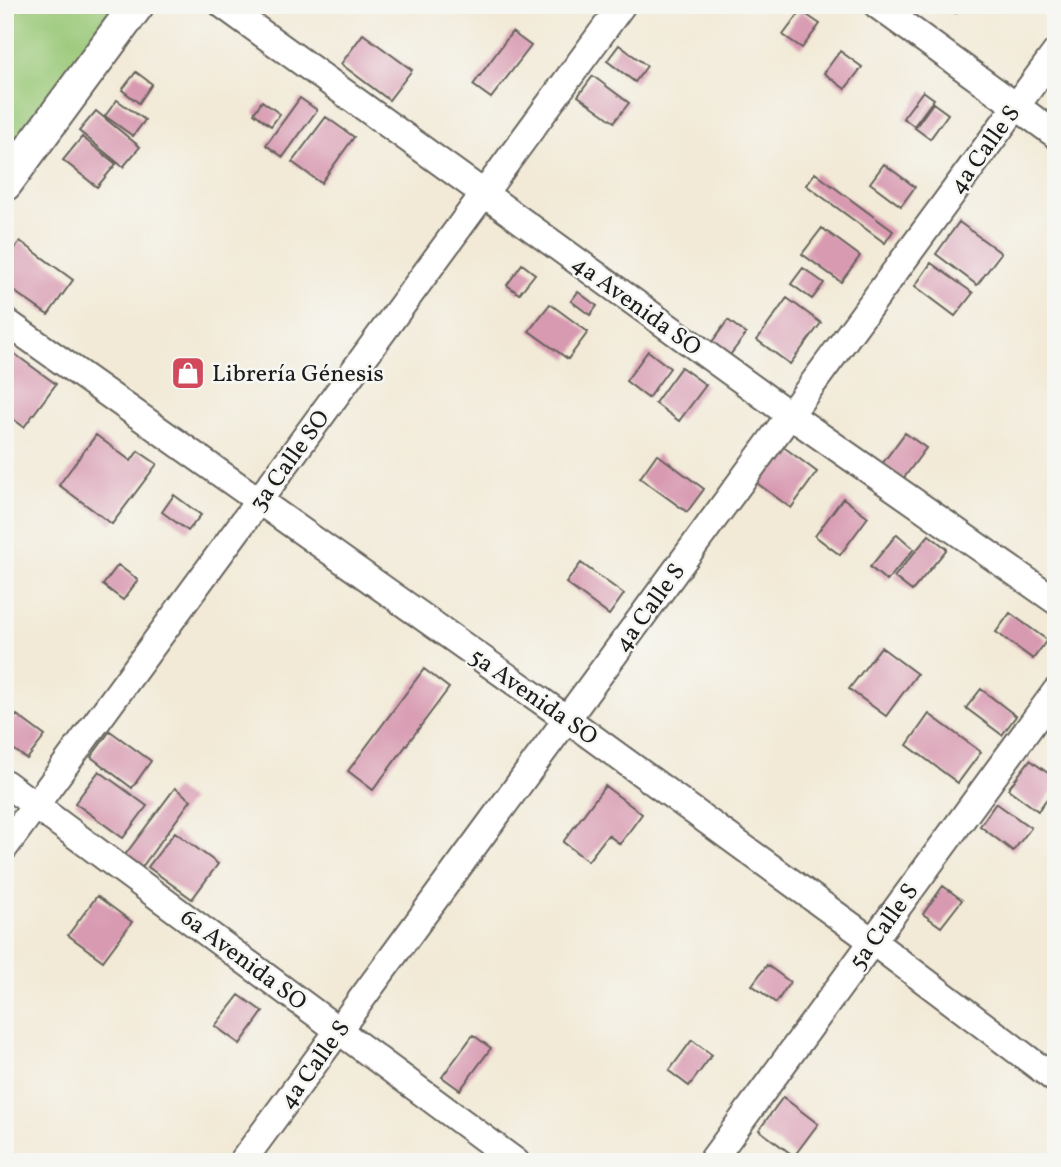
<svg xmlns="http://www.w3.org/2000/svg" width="1061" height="1167" viewBox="0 0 1061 1167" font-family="Vollkorn,serif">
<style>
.grass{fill:#99c877;stroke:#5a724a;stroke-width:2}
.building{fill:#d89ab1}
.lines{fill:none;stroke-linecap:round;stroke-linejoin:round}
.minor-casing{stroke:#67645d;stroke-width:30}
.tertiary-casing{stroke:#67645d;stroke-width:37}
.minor{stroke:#fff;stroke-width:26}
.tertiary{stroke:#fff;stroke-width:33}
.labels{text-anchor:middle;stroke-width:5;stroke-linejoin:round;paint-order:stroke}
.street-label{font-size:24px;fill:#1c1c1c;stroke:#f6f6f2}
.poi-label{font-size:24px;fill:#1c1c1c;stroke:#f6f6f2;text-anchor:start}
</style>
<rect width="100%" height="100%" fill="#f6f6f2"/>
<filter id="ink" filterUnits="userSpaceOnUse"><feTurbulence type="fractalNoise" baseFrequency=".0143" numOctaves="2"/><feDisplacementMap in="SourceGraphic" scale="14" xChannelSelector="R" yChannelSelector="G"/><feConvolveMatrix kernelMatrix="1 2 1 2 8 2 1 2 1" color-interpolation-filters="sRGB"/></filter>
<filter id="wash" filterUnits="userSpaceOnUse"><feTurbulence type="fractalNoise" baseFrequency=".00686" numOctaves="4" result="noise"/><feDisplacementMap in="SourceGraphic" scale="28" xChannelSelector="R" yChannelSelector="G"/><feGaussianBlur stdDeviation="1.57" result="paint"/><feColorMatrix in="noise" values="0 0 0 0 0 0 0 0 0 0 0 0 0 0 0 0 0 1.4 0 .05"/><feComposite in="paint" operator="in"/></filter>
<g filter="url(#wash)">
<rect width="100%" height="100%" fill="#f2ead7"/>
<path class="grass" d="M 5,5 L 123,5 L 5,165 Z"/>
<g id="blocks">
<path class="building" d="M 945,5 L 962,5 L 956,13 Z
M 801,11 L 820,24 L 802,48 L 783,35 Z
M 512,32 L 531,46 L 491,98 L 473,85 Z
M 363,34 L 412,70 L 389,100 L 341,64 Z
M 619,45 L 647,66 L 635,82 L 607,61 Z
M 840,51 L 862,67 L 845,89 L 824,73 Z
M 136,72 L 152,84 L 139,103 L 122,90 Z
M 593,76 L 629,103 L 614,122 L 578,96 Z
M 923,91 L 934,99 L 914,126 L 903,118 Z
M 300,98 L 317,110 L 283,157 L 266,145 Z
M 117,100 L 145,120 L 133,136 L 105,116 Z
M 262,101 L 280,114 L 271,126 L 254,113 Z
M 933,103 L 948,114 L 930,139 L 915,128 Z
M 96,111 L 140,147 L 123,167 L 79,131 Z
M 326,117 L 354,137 L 321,183 L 292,162 Z
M 82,137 L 116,164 L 97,187 L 63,160 Z
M 884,164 L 915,187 L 901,206 L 870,183 Z
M 815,173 L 893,231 L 885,243 L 806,185 Z
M 959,222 L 1001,253 L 977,285 L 936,254 Z
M 822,228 L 860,256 L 841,282 L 802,254 Z
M 20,241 L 73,280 L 48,315 L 5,285 L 5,261 Z
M 931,263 L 973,293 L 955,316 L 915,286 Z
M 522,264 L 535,274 L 519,294 L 507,285 Z
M 803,268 L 824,283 L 812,299 L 791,284 Z
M 578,292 L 597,306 L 590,315 L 571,301 Z
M 787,298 L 821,323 L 790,364 L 757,340 Z
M 550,304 L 588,332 L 568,359 L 529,331 Z
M 728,320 L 746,334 L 730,355 L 712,342 Z
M 5,347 L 56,384 L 24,427 L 5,413 Z
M 648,351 L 670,368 L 648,398 L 626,381 Z
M 681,367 L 706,385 L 679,421 L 655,403 Z
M 905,433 L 926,448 L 903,479 L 882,464 Z
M 96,435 L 131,461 L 138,451 L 157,464 L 112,524 L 59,485 Z
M 781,445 L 817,472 L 791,508 L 754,481 Z
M 657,454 L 704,489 L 687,512 L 640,478 Z
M 174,495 L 201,515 L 188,531 L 162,512 Z
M 843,498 L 868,517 L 840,555 L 815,536 Z
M 897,534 L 914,549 L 887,581 L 870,567 Z
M 929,535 L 947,549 L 912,591 L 894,577 Z
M 581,563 L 624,594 L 609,615 L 566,583 Z
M 118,565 L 138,580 L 123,600 L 103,585 Z
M 1010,613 L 1047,640 L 1033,659 L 996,632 Z
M 881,647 L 917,674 L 886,716 L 849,689 Z
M 424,669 L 449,688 L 373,790 L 348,771 Z
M 981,689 L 1016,716 L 1002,735 L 966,708 Z
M 929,714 L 981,752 L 958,783 L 907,745 Z
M 17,715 L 45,736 L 27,759 L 5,743 L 5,730 Z
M 110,731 L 151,761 L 132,788 L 91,757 Z
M 1030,760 L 1056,779 L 1056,786 L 1038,811 L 1008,789 Z
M 99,771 L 147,806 L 123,838 L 75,803 Z
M 605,786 L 642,814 L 620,844 L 608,835 L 588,861 L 563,842 Z
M 175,788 L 191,800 L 139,871 L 122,859 Z
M 996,803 L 1031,828 L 1013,851 L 980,826 Z
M 175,832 L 218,864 L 192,899 L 148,867 Z
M 943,886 L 962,900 L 941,927 L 923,914 Z
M 97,896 L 132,922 L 103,961 L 68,935 Z
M 767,965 L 790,982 L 776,1003 L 752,985 Z
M 239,995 L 263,1012 L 240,1044 L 215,1026 Z
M 473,1035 L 491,1048 L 460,1090 L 442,1077 Z
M 692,1040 L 712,1055 L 689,1086 L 669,1071 Z
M 783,1097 L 818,1124 L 794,1156 L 759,1130 Z"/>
</g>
</g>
<g filter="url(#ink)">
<use href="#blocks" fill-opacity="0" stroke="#67645d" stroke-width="2"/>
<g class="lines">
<g class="minor-casing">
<path id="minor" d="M 223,5 L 790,415 L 1056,601
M 877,5 L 1056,135
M 5,321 L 567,719 L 872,941 L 1056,1080
M 5,783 L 516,1162
M 5,847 L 622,5
M 242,1162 L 1056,52
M 711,1162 L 1056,691"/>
</g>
<g class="tertiary-casing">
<path id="tertiary" d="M 5,184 L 137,5"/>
</g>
<use href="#minor" class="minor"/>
<use href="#tertiary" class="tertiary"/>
</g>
</g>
<defs>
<g id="shop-square" transform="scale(1.75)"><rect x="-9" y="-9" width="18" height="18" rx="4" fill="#d1495b" stroke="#f6f6f2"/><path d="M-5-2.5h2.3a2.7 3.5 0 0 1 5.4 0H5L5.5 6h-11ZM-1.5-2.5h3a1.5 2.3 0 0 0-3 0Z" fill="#fff"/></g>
</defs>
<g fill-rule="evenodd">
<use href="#shop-square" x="188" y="373"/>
</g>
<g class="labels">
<g class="street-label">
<text transform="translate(984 149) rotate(-54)" y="8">4a Calle S</text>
<text transform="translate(637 305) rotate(36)" y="8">4a Avenida SO</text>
<text transform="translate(289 460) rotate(-54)" y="8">3a Calle SO</text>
<text transform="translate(649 607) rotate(-54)" y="8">4a Calle S</text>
<text transform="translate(534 696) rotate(35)" y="8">5a Avenida SO</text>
<text transform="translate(883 926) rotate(-54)" y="8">5a Calle S</text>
<text transform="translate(244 959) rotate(37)" y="8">6a Avenida SO</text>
<text transform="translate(314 1064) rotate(-54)" y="8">4a Calle S</text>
</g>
<g class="poi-label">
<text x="212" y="381">Librería Génesis</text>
</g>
</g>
<rect width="1061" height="1167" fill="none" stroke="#f6f6f2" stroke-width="28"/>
</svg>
